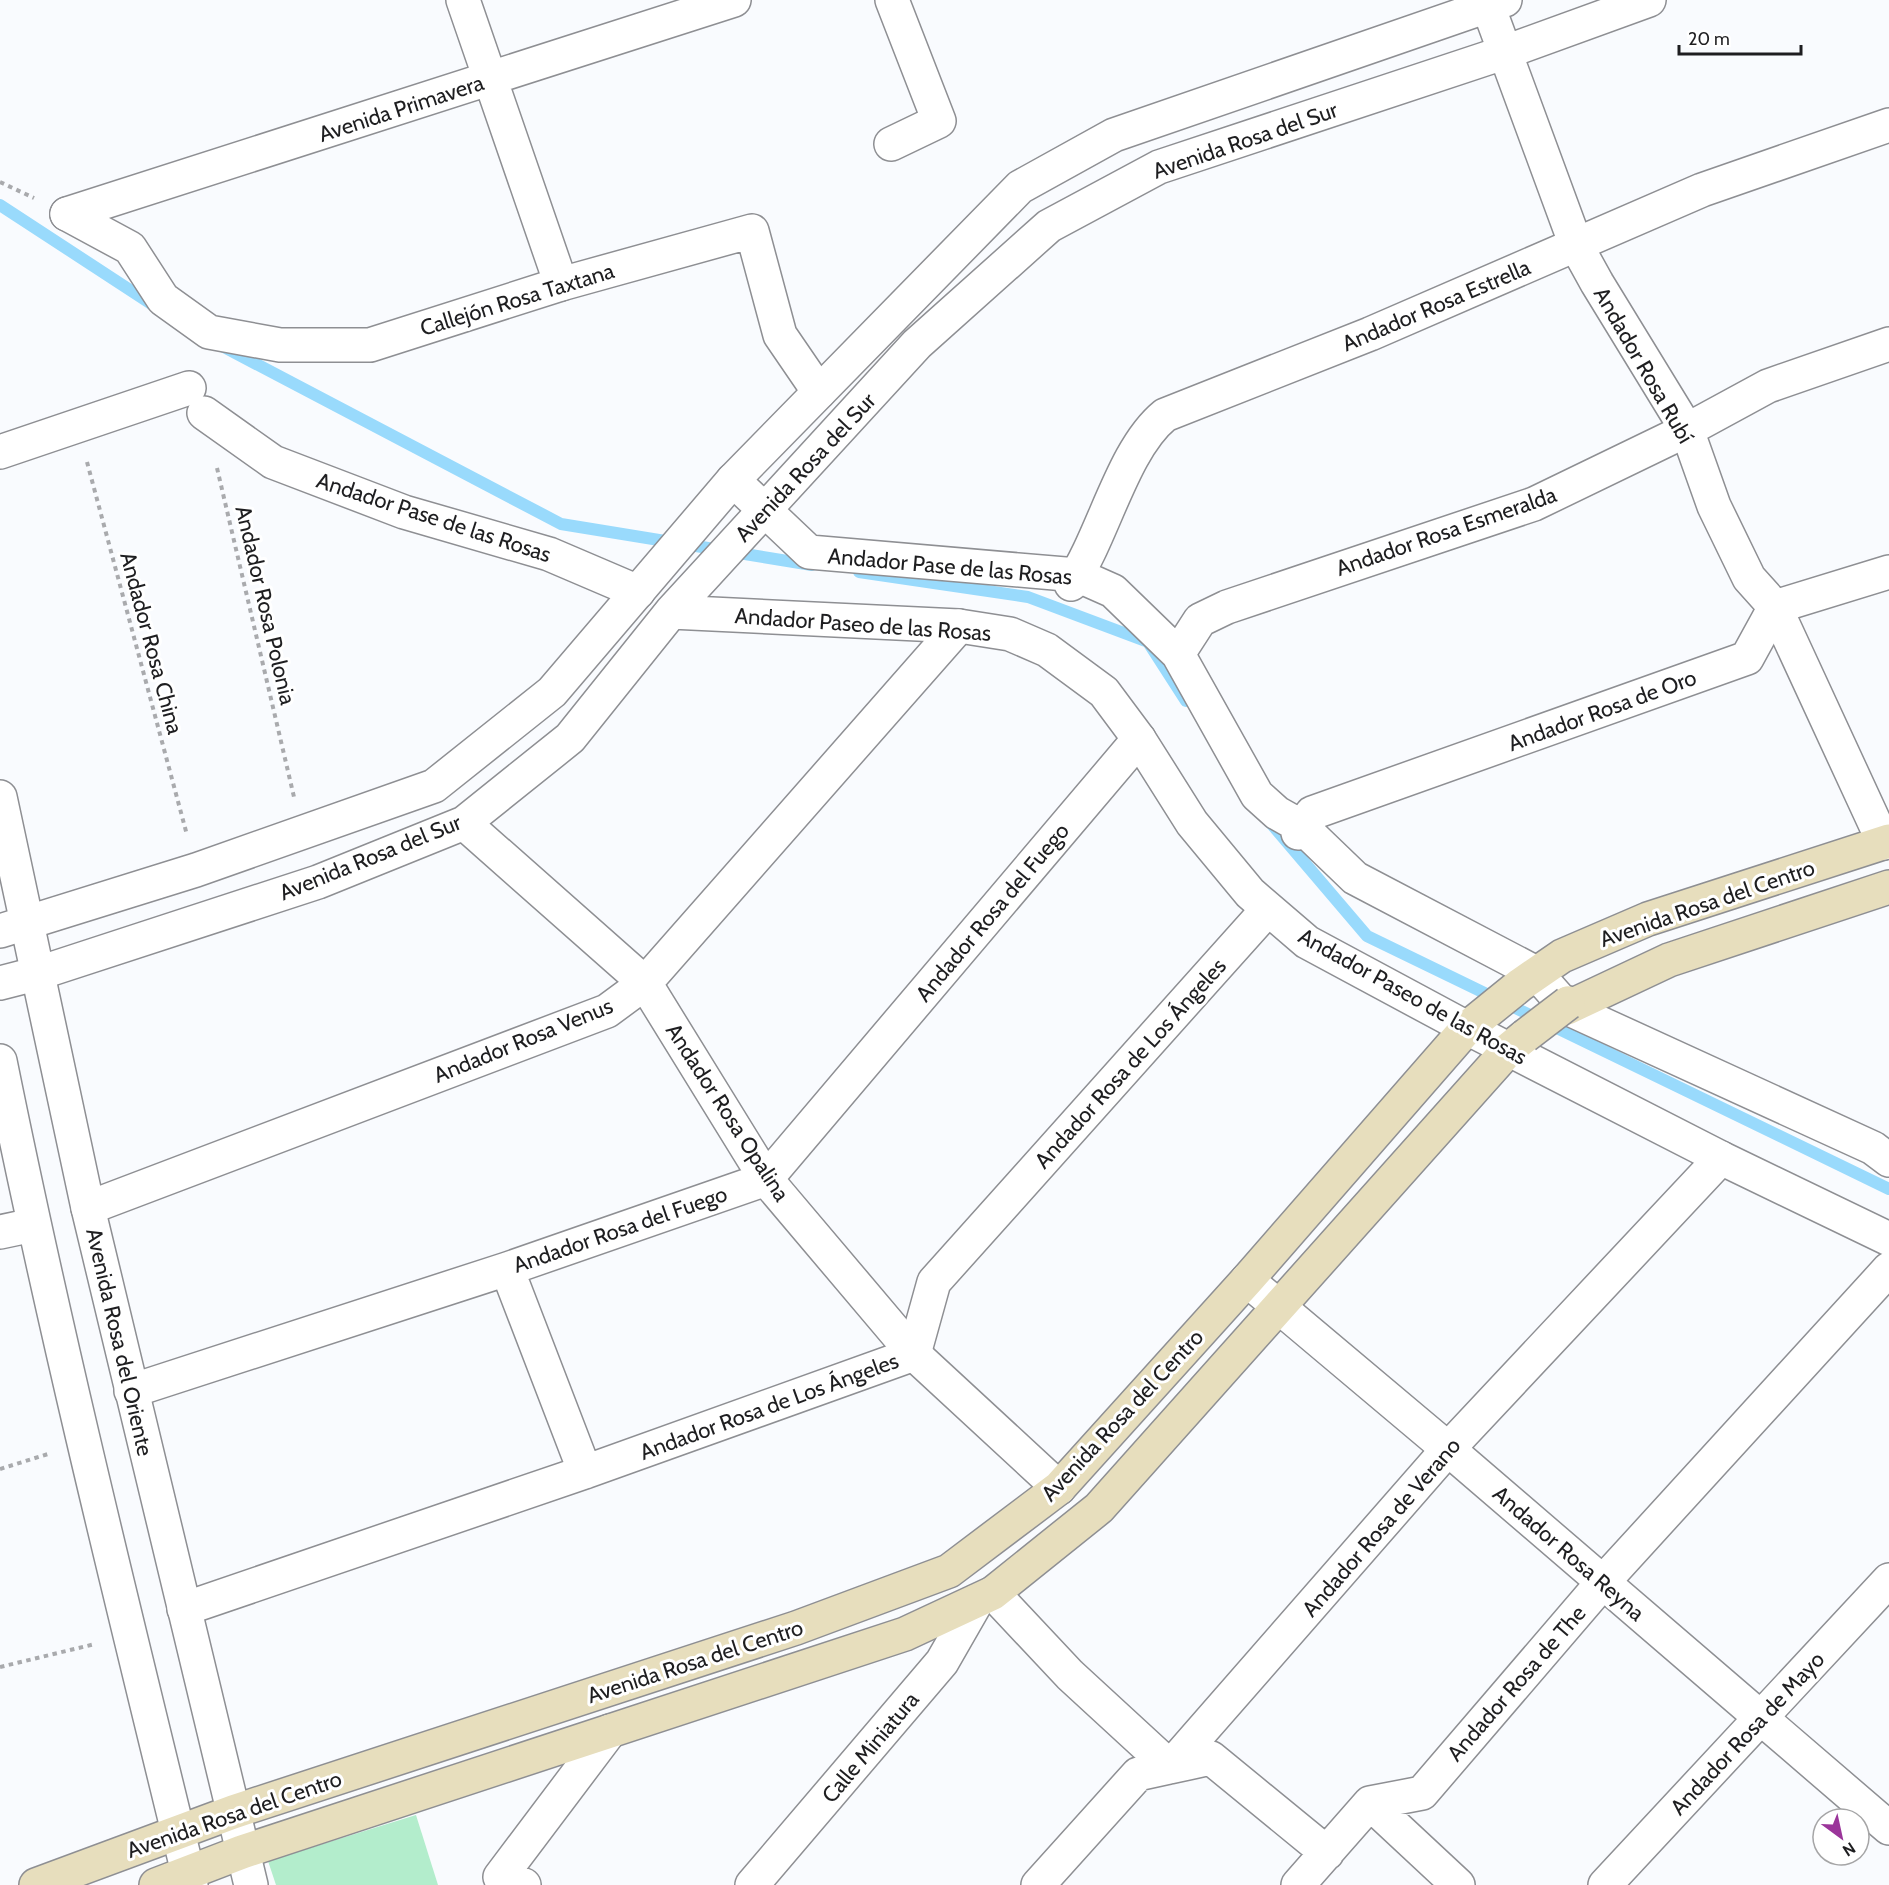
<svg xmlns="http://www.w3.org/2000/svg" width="1889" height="1885" viewBox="0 0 1889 1885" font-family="Cabin,sans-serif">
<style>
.green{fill:#b3edcc}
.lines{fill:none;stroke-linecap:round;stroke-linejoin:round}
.stream{stroke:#99dafc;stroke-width:12}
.pedestrian-casing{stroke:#8e8f93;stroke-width:36}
.minor-casing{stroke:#8e8f93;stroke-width:36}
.tertiary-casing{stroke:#8e8f93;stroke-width:36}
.secondary-casing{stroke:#8e8f93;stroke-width:36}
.path{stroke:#a9aaad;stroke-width:4;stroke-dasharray:4.5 4.5;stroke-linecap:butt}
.pedestrian{stroke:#fff;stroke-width:33}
.minor{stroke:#fff;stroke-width:33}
.tertiary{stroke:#fff;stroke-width:33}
.secondary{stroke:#e7debd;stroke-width:33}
.secondary-bridge-casing{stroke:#8e8f93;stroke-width:36;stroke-linecap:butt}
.secondary-bridge{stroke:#e7debd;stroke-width:33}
.labels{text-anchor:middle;stroke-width:6;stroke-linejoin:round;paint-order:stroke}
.street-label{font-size:22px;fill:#1e1e20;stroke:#fff}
</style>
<rect width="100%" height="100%" fill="#f9fbfe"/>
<path class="green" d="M 416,1815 L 438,1885 L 276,1885 L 268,1861 Z"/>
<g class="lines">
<path class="stream" d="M 0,205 L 156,307
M 220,345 L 561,524 L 812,565
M 859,572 L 1028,597 L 1148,642 L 1186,701
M 1269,821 L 1367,936 L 1889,1189"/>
<g class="pedestrian-casing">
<path id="pedestrian" d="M 67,214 L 130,248 L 163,299 L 209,332 L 280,345 L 370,345 L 561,284 L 752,231 L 780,335 L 819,392
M 204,413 L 273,462 L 404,512 L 549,554 L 638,592
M 733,480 L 809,552 L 1077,575 L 1113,591 L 1178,654 L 1257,795 L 1277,813 L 1302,827 L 1355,878 L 1536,973
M 1071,584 C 1104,535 1122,450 1165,415 L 1370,334 L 1702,190 L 1889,125
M 1178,654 L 1200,620 L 1227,607 L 1534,504 L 1687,430 L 1768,386 L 1889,344
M 1298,833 L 1312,813 L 1747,658 L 1775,607 L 1889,572
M 645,983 L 766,1179
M 88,1208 L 607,1011 L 645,983 L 959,626
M 507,1269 L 585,1472
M 131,1391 L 507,1269 L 766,1179 L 1139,739
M 1448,1449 L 1761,1718
M 993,1593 L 1070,1675 L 1170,1767 L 1211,1758 L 1327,1853
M 184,1609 L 585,1472 L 914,1354 L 934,1282 L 1267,910
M 1370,1803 L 1458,1885
M 1038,1885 L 1138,1774 L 1170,1767 L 1448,1449 L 1721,1158
M 1298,1885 L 1370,1803 L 1422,1793 L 1603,1582 L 1889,1269
M 1605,1885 L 1889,1580"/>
</g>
<g class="minor-casing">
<path id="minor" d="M 463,0 L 561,284
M 1488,6 L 1576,245 L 1597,283 L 1687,430 L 1714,506 L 1749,578 L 1775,607 L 1884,843
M 891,144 L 939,121 L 892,0
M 67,214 L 734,0
M 0,452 L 189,388
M 671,612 L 959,626 L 1010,634 L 1047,650 L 1104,692 L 1139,739 L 1192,823 L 1250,893 L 1307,942 L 1467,1028 L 1721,1158 L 1889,1239
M 464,823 L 645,983
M 0,931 L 196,870 L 434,786 L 552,692 L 733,480 L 1020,187 L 1114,135 L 1505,0
M 1536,973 L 1567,1008 L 1873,1148 L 1889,1160
M 0,983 L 39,973 L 318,882 L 464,823 L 570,738 L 671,612 L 917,344 L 1049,226 L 1159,167 L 1503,53 L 1649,0
M 766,1179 L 914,1354 L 1059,1488
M 0,1232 L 33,1225
M 1247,1280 L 1448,1449
M 1761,1718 L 1889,1828
M 524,1885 L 500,1877 L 610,1731
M 752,1885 L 942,1662 L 977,1601"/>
</g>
<g class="tertiary-casing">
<path id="tertiary" d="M 0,797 L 88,1208 L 251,1885
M 0,1061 C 56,1338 124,1611 191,1885"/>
</g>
<g class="secondary-casing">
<path id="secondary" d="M 1568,1003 L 1567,1008 L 1669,960 L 1889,887
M 36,1885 L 233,1812 L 796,1628 L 949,1571 L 1059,1488 L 1247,1280 L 1467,1028 L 1520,985 L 1562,956 L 1648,919 L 1889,841
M 156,1885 L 242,1852 L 905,1634 L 993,1593 L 1099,1508 L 1509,1049 L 1525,1036"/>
</g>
<path class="path" d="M 0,182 L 34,198
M 87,462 L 187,835
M 217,468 L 294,797
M 0,1469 L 48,1454
M 0,1667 L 95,1644"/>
<use href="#pedestrian" class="pedestrian"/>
<use href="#minor" class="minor"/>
<use href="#tertiary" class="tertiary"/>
<use href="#secondary" class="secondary"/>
<g class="secondary-bridge-casing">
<path id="secondary-bridge" d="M 1525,1036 L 1568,1003"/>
</g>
<use href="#secondary-bridge" class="secondary-bridge"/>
</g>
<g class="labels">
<g class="street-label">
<text transform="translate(401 108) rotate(-18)" y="8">Avenida Primavera</text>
<text transform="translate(1245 140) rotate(-19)" y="8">Avenida Rosa del Sur</text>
<text transform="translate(517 299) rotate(-17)" y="8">Callejón Rosa Taxtana</text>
<text transform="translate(1436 305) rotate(-23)" y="8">Andador Rosa Estrella</text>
<text transform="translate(1644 365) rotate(60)" y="8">Andador Rosa Rubí</text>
<text transform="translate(805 467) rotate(-47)" y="8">Avenida Rosa del Sur</text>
<text transform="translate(434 517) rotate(18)" y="8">Andador Pase de las Rosas</text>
<text transform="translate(1446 531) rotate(-19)" y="8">Andador Rosa Esmeralda</text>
<text transform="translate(950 566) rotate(5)" y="8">Andador Pase de las Rosas</text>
<text transform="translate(266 605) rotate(77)" y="8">Andador Rosa Polonia</text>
<text transform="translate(863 624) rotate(4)" y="8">Andador Paseo de las Rosas</text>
<text transform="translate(152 643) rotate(75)" y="8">Andador Rosa China</text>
<text transform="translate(1602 710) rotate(-20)" y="8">Andador Rosa de Oro</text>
<text transform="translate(370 857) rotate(-22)" y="8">Avenida Rosa del Sur</text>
<text transform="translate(1707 903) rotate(-19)" y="8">Avenida Rosa del Centro</text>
<text transform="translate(992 912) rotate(-50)" y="8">Andador Rosa del Fuego</text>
<text transform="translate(1413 996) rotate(29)" y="8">Andador Paseo de las Rosas</text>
<text transform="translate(523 1040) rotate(-22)" y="8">Andador Rosa Venus</text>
<text transform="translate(1130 1063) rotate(-48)" y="8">Andador Rosa de Los Ángeles</text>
<text transform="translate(728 1112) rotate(57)" y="8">Andador Rosa Opalina</text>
<text transform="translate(620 1229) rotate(-19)" y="8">Andador Rosa del Fuego</text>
<text transform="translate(120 1342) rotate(77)" y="8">Avenida Rosa del Oriente</text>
<text transform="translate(769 1406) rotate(-20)" y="8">Andador Rosa de Los Ángeles</text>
<text transform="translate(1122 1415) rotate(-47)" y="8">Avenida Rosa del Centro</text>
<text transform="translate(1381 1527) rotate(-49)" y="8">Andador Rosa de Verano</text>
<text transform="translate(1569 1553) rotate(41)" y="8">Andador Rosa Reyna</text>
<text transform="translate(695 1661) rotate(-18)" y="8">Avenida Rosa del Centro</text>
<text transform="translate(1516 1683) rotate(-49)" y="8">Andador Rosa de The</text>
<text transform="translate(1747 1733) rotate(-47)" y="8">Andador Rosa de Mayo</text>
<text transform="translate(870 1747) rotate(-50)" y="8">Calle Miniatura</text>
<text transform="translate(234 1814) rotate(-19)" y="8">Avenida Rosa del Centro</text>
</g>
</g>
<g transform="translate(1841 1837) rotate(147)"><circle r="28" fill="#ffffff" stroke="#a5a5a6" stroke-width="1.5"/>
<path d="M0-4.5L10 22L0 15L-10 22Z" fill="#9b359a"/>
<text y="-9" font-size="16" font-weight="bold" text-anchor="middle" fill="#1e1e20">N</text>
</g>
<path d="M1679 45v9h122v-9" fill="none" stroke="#1e1e20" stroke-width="3"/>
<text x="1688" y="45" font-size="18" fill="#1e1e20" stroke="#ffffff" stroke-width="4.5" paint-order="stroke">20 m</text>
</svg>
